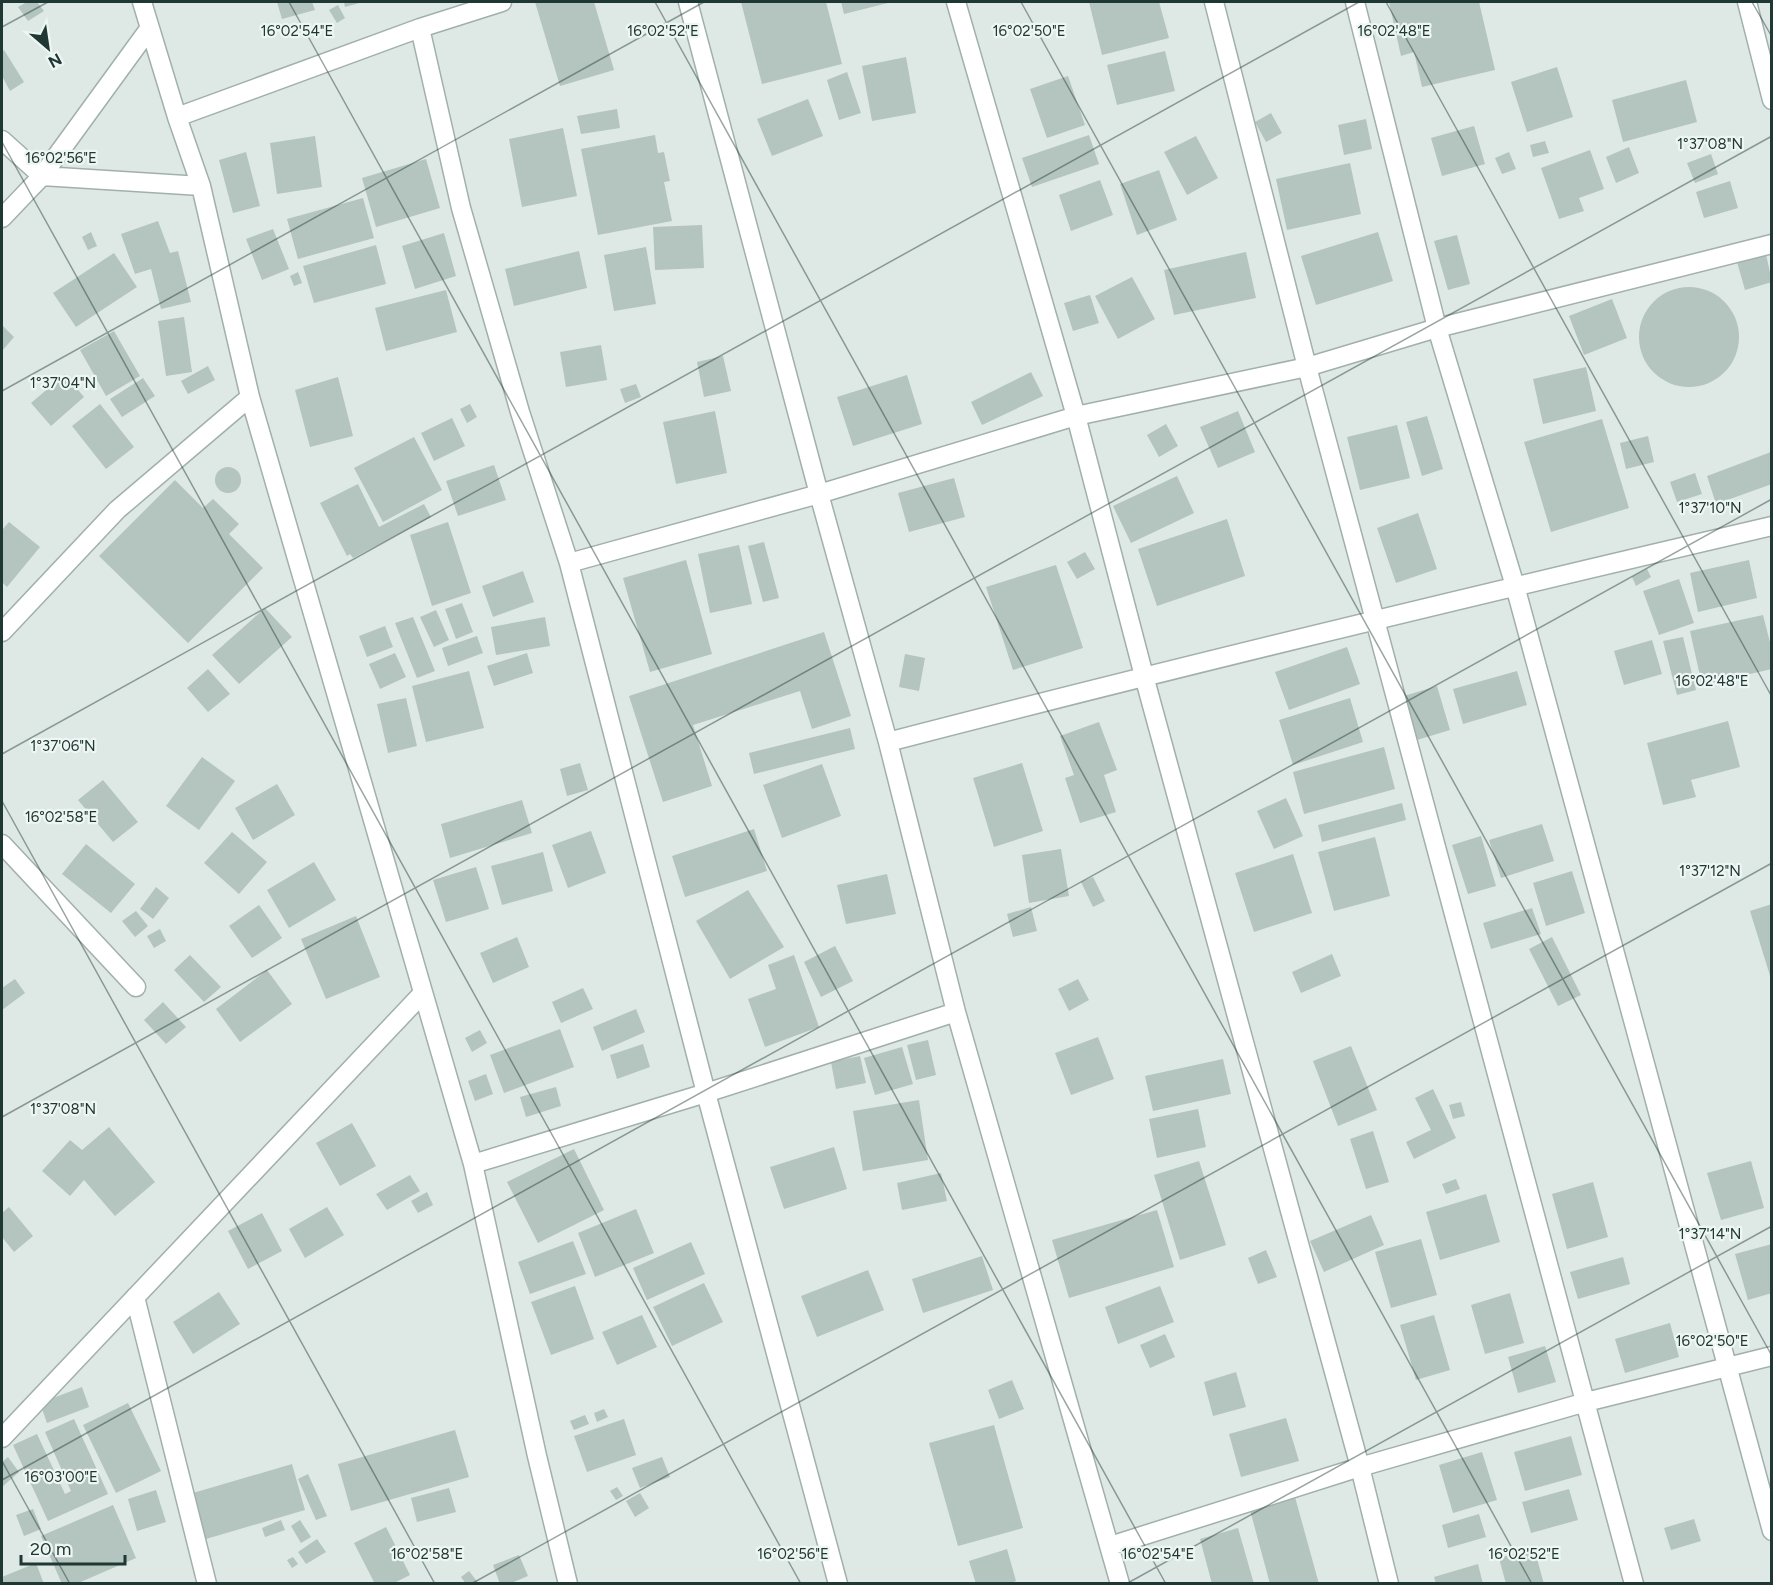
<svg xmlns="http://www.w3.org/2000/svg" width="1773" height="1585" viewBox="0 0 1773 1585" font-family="Figtree,sans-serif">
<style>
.building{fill:#b4c4be}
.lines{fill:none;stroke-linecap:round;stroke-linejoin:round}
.minor-casing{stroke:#a1b0ac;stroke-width:21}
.tertiary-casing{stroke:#a1b0ac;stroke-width:21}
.minor{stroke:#fff;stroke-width:18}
.tertiary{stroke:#fff;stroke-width:18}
.ticks{fill:none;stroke:#203833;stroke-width:1.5;stroke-opacity:0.45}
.ticks-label{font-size:15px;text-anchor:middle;fill:#203833;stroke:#eef6f3;stroke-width:4.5;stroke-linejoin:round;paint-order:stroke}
</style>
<rect width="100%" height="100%" fill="#dee9e5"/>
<path class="building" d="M 27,2 L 37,2 L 44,11 L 28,21 L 18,7 Z
M 277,2 L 312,2 L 315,10 L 282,19 Z
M 344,2 L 363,2 L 345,7 Z
M 535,2 L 594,2 L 614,70 L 560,86 Z
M 741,2 L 826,2 L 842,64 L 762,84 Z
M 841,2 L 892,2 L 844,14 Z
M 1089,2 L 1159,2 L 1169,38 L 1102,55 Z
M 1389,2 L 1479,2 L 1495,70 L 1422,87 L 1414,52 L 1401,56 Z
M 338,5 L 345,18 L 337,23 L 329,10 Z
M 4,50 L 24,82 L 10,91 L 2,76 L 2,52 Z
M 1165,51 L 1175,91 L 1117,105 L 1107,65 Z
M 906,57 L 916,113 L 872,121 L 862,66 Z
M 1557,67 L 1573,117 L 1527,132 L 1511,82 Z
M 847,72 L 861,113 L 839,120 L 827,80 Z
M 1068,76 L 1085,125 L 1047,138 L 1030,89 Z
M 1686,80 L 1697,122 L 1623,142 L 1612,100 Z
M 808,99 L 823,136 L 772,156 L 757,119 Z
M 617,109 L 620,128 L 581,134 L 577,116 Z
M 1271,113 L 1282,133 L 1266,142 L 1255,122 Z
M 1366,119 L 1372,149 L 1344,155 L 1338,125 Z
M 1474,126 L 1485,164 L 1442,176 L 1431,138 Z
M 563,128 L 577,196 L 522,207 L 509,139 Z
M 655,135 L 658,153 L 664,152 L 670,181 L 664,182 L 672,221 L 598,235 L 581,149 Z
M 1089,135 L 1099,164 L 1032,187 L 1022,158 Z
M 315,136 L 322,187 L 277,194 L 270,143 Z
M 1196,136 L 1218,178 L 1187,195 L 1164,152 Z
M 1545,141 L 1549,153 L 1533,157 L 1530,145 Z
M 1629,147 L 1639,173 L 1616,183 L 1606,157 Z
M 1590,150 L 1604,189 L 1579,198 L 1584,211 L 1559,219 L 1541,168 Z
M 246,152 L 260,206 L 233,213 L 219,160 Z
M 1509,152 L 1516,169 L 1502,174 L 1495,158 Z
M 1711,154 L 1718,174 L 1695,183 L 1687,163 Z
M 426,159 L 440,208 L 376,227 L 362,178 Z
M 1350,163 L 1361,214 L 1287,230 L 1276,179 Z
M 1159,170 L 1177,220 L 1137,235 L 1120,184 Z
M 1100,180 L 1113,215 L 1071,231 L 1059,195 Z
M 1730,181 L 1738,208 L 1704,218 L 1696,192 Z
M 363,198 L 374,238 L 298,259 L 287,219 Z
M 158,221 L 170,253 L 178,251 L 191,302 L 161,309 L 151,269 L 135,274 L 121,234 Z
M 702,225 L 704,268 L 655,270 L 653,227 Z
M 273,229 L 289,269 L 262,280 L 246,239 Z
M 91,232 L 97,246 L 88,250 L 82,237 Z
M 1378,232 L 1393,281 L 1316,305 L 1301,256 Z
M 444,233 L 456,276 L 415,289 L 402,246 Z
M 1457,235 L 1470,284 L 1448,290 L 1434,241 Z
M 376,245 L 386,284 L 314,303 L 303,266 Z
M 646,247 L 656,304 L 614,311 L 604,255 Z
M 579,251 L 587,288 L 514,306 L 505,269 Z
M 1246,252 L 1256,298 L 1174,315 L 1164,270 Z
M 114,253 L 137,287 L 76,327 L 53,293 Z
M 1766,254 L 1772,282 L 1745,290 L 1737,262 Z
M 298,272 L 302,283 L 294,286 L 290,276 Z
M 1132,277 L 1155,319 L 1118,339 L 1095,296 Z
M1639 337a50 50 0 1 1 100 0a50 50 0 1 1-100 0Z
M 446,290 L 457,332 L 386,351 L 375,308 Z
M 1090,295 L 1099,323 L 1073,331 L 1064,303 Z
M 1612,299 L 1627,338 L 1584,355 L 1569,316 Z
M 184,317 L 192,372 L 166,376 L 158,321 Z
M 2,325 L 14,337 L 2,351 Z
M 114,331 L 140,376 L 106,396 L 80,350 Z
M 601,345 L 607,380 L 566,387 L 560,352 Z
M 723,356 L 731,391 L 704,397 L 697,362 Z
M 208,366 L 215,380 L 188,394 L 181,381 Z
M 1586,367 L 1596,411 L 1543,424 L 1533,379 Z
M 1031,372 L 1043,396 L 982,425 L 971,402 Z
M 65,374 L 84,397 L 51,426 L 31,403 Z
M 907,375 L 922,424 L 853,446 L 837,397 Z
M 338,377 L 353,436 L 310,447 L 295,390 Z
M 143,378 L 155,396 L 122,417 L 110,399 Z
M 636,384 L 641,397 L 625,403 L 620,389 Z
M 100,404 L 134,447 L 106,469 L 72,426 Z
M 470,404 L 477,417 L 467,423 L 460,409 Z
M 715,411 L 727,473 L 676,484 L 663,422 Z
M 1238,411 L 1255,452 L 1218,468 L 1200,427 Z
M 1427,416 L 1443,469 L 1422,476 L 1406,422 Z
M 452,418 L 465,446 L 434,461 L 421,433 Z
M 1602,419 L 1629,508 L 1551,532 L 1524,442 Z
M 1166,424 L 1178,446 L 1159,457 L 1147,435 Z
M 1397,425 L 1410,478 L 1360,490 L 1347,437 Z
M 1648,436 L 1654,462 L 1626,469 L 1620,443 Z
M 414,437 L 442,490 L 383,522 L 354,468 Z
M 1771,452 L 1772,484 L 1716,504 L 1707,476 Z
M 494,465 L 506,500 L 458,516 L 446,481 Z
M215 480a13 13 0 1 1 26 0a13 13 0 1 1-26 0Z
M 1695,473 L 1702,494 L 1677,502 L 1670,482 Z
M 1177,476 L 1194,513 L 1131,543 L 1113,506 Z
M 954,478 L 965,517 L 909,532 L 898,493 Z
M 175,480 L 203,508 L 213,499 L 239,524 L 229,534 L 263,568 L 188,643 L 99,556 Z
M 358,484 L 379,527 L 424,504 L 431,517 L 353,558 L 350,554 L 347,556 L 320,503 Z
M 1418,513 L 1437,569 L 1396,583 L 1377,528 Z
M 1227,519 L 1245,576 L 1157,606 L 1138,549 Z
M 9,522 L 40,547 L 7,587 L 2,582 L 2,530 Z
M 448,522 L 471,593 L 432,606 L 410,535 Z
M 764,542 L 779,598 L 763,602 L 748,546 Z
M 739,545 L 752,604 L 710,613 L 698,554 Z
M 1085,552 L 1095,569 L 1077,579 L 1067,562 Z
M 686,560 L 712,654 L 650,672 L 623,578 Z
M 1749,560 L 1757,598 L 1698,612 L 1690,573 Z
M 1056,565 L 1083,648 L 1013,670 L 986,587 Z
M 1647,569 L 1651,577 L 1636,586 L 1632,577 Z
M 523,571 L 534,602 L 493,617 L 482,586 Z
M 1679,579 L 1694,623 L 1659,635 L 1643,591 Z
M 462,603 L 473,632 L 456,639 L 445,609 Z
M 265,608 L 292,637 L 239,684 L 212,655 Z
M 436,610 L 449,640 L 434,647 L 420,617 Z
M 1763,615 L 1772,650 L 1772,669 L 1702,685 L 1690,631 Z
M 413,617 L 435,671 L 417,678 L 395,623 Z
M 545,617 L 550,646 L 496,655 L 491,627 Z
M 385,626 L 393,647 L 367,657 L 359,636 Z
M 824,632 L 851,716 L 812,729 L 800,691 L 693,725 L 712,786 L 663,802 L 629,696 Z
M 477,636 L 483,653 L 448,666 L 442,648 Z
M 1683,637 L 1696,690 L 1677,695 L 1663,641 Z
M 1652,640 L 1662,674 L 1624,685 L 1614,651 Z
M 1347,647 L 1360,684 L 1289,710 L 1275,672 Z
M 395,653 L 406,677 L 380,689 L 369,664 Z
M 527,653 L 533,673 L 494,686 L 487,666 Z
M 905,654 L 925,658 L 919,691 L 899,687 Z
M 208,669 L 230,694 L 208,712 L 187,688 Z
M 469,671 L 484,728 L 426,742 L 412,686 Z
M 1517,671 L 1527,705 L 1463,724 L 1453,689 Z
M 1437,686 L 1450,730 L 1417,740 L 1404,696 Z
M 406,698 L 417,746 L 388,753 L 377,704 Z
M 1350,698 L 1363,742 L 1293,765 L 1279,720 Z
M 1728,721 L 1740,767 L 1691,780 L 1696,797 L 1663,805 L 1647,743 Z
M 1099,722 L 1117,770 L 1104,775 L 1116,812 L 1080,823 L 1065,778 L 1074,775 L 1060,736 Z
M 850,728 L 855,749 L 754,774 L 749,753 Z
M 1384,747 L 1395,789 L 1304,814 L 1293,772 Z
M 202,757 L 235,781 L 199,830 L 166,806 Z
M 580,763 L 588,790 L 567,796 L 560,769 Z
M 1022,763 L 1043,831 L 994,847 L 973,778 Z
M 822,764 L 841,816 L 782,838 L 763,785 Z
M 103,780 L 138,822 L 113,842 L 78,800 Z
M 277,784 L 295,815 L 253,840 L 235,808 Z
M 1286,798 L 1303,836 L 1274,849 L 1257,811 Z
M 522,800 L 532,833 L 450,858 L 441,824 Z
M 1402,803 L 1406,820 L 1322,842 L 1318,825 Z
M 1542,824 L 1554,861 L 1501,878 L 1489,840 Z
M 754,829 L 767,871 L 685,897 L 672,856 Z
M 591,831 L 606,873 L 568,888 L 552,845 Z
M 232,832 L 267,862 L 239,894 L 204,863 Z
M 1481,836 L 1496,886 L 1468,894 L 1452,845 Z
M 1375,837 L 1390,896 L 1334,911 L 1318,852 Z
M 86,844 L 135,884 L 111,913 L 62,874 Z
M 1061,849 L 1069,896 L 1029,903 L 1022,855 Z
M 543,852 L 553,891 L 502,905 L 491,866 Z
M 1293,854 L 1312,913 L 1254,932 L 1235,873 Z
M 314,862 L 336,900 L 289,928 L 267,890 Z
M 476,867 L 489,909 L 446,922 L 433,880 Z
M 1572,871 L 1585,913 L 1546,926 L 1533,883 Z
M 887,874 L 896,914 L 846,924 L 837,885 Z
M 1093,877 L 1105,901 L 1093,907 L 1081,882 Z
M 156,887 L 169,898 L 153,919 L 140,909 Z
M 748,890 L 784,947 L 730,979 L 696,921 Z
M 1772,904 L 1772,979 L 1771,979 L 1750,911 Z
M 259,905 L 282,938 L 252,958 L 229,926 Z
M 1031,907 L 1037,931 L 1013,937 L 1007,914 Z
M 1532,908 L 1541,934 L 1491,949 L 1483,923 Z
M 136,911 L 148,926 L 135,937 L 122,921 Z
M 356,916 L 380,977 L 326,999 L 301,939 Z
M 160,929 L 166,941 L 154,948 L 147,936 Z
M 517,937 L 529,967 L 493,983 L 480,953 Z
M 1552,937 L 1581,995 L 1558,1006 L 1529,949 Z
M 835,946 L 853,981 L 821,997 L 804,962 Z
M 1332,954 L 1341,976 L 1301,993 L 1292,972 Z
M 190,955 L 221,987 L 204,1002 L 174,970 Z
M 794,955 L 819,1027 L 765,1047 L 748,999 L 776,989 L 768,965 Z
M 267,970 L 292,1004 L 240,1042 L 216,1009 Z
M 15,979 L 25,993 L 2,1010 L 2,988 Z
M 1078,979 L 1089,1000 L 1069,1011 L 1058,989 Z
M 583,988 L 593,1009 L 561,1023 L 552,1002 Z
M 163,1002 L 186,1027 L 166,1044 L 144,1020 Z
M 636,1009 L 645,1032 L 602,1051 L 593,1027 Z
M 560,1029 L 574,1067 L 504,1093 L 490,1055 Z
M 480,1030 L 487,1043 L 472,1052 L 465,1038 Z
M 1098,1037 L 1114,1079 L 1071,1095 L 1055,1053 Z
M 928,1040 L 936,1075 L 916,1080 L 907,1045 Z
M 643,1044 L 650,1067 L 617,1079 L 610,1055 Z
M 1351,1046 L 1377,1110 L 1338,1126 L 1313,1061 Z
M 902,1047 L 913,1084 L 875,1095 L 864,1058 Z
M 860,1056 L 866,1083 L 836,1089 L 831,1062 Z
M 1223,1059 L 1231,1094 L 1153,1111 L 1145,1076 Z
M 486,1074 L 493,1094 L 475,1101 L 468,1081 Z
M 556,1087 L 561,1106 L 526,1117 L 520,1097 Z
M 1433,1089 L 1456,1138 L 1414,1159 L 1406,1142 L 1431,1130 L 1415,1098 Z
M 919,1100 L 928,1160 L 863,1171 L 853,1111 Z
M 1461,1102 L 1465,1116 L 1453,1119 L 1449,1105 Z
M 1198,1109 L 1206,1147 L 1157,1158 L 1149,1119 Z
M 352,1123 L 376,1166 L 340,1186 L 316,1143 Z
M 109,1127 L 155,1182 L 115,1216 L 84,1180 L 70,1196 L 42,1171 L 70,1140 L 82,1150 Z
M 1373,1131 L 1389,1182 L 1366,1189 L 1350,1139 Z
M 834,1147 L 847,1189 L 784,1209 L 770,1167 Z
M 574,1149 L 604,1210 L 538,1243 L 507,1182 Z
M 1199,1161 L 1226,1245 L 1180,1260 L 1154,1175 Z
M 1751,1161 L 1764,1208 L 1721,1220 L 1707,1173 Z
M 941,1173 L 947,1201 L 902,1210 L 897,1183 Z
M 410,1175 L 420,1191 L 387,1210 L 376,1194 Z
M 1456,1179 L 1460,1189 L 1446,1194 L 1442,1184 Z
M 1593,1182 L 1608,1237 L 1567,1249 L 1552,1194 Z
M 427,1192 L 433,1205 L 418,1213 L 411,1201 Z
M 1486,1194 L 1500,1242 L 1440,1260 L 1426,1212 Z
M 9,1207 L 33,1236 L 14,1252 L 2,1237 L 2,1213 Z
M 327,1207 L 344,1235 L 305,1258 L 289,1229 Z
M 636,1209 L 654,1253 L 595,1277 L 578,1233 Z
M 1157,1210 L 1174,1267 L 1069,1298 L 1052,1240 Z
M 262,1213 L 282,1251 L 248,1269 L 228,1231 Z
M 1371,1215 L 1384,1245 L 1324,1272 L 1310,1241 Z
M 1421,1239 L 1437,1295 L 1391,1308 L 1375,1252 Z
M 573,1241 L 586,1274 L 530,1294 L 518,1262 Z
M 691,1242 L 705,1274 L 647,1300 L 633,1268 Z
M 1772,1244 L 1772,1293 L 1748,1300 L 1735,1254 Z
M 1266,1250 L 1277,1277 L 1258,1284 L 1248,1258 Z
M 982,1256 L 993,1290 L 923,1313 L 912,1279 Z
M 1623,1257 L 1630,1284 L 1578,1299 L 1570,1272 Z
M 868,1270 L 884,1310 L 817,1337 L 801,1296 Z
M 704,1283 L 723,1322 L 672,1346 L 653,1307 Z
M 575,1286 L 594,1339 L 551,1355 L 531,1302 Z
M 1160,1286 L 1174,1322 L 1118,1344 L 1105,1307 Z
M 219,1292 L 240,1324 L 193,1354 L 173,1322 Z
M 1510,1293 L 1524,1343 L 1485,1354 L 1471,1305 Z
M 642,1315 L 657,1347 L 617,1365 L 602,1332 Z
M 1434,1315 L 1450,1370 L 1416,1380 L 1400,1325 Z
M 1670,1323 L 1679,1357 L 1625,1373 L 1615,1339 Z
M 1165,1334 L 1175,1357 L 1150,1368 L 1140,1345 Z
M 1545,1346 L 1556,1382 L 1518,1393 L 1508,1357 Z
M 1236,1372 L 1246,1407 L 1213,1416 L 1204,1382 Z
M 1012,1380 L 1024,1409 L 999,1419 L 988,1390 Z
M 82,1387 L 89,1407 L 47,1423 L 40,1403 Z
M 128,1403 L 161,1471 L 116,1493 L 83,1425 Z
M 604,1409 L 608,1417 L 597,1422 L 594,1413 Z
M 585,1415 L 589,1424 L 574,1430 L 570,1421 Z
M 1286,1418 L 1299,1461 L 1241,1477 L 1229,1434 Z
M 74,1419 L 108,1494 L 48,1521 L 13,1445 L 37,1434 L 65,1494 L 71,1491 L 45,1432 Z
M 624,1419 L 636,1455 L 587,1472 L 574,1436 Z
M 994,1425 L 1023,1528 L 958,1546 L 929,1443 Z
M 455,1430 L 469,1477 L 351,1511 L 338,1464 Z
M 1571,1436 L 1582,1475 L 1525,1491 L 1514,1452 Z
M 1482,1452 L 1497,1500 L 1453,1513 L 1439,1465 Z
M 8,1457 L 19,1472 L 2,1487 L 2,1462 Z
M 662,1457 L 670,1477 L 640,1488 L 632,1468 Z
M 292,1464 L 305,1510 L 206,1539 L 193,1493 Z
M 308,1474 L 327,1516 L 316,1520 L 298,1479 Z
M 617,1487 L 623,1496 L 616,1500 L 610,1491 Z
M 449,1488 L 456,1512 L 417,1522 L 411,1498 Z
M 1569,1489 L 1578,1520 L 1531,1533 L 1522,1502 Z
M 156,1490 L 166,1522 L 137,1531 L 128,1499 Z
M 640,1493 L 649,1508 L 635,1517 L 626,1501 Z
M 1295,1497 L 1319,1584 L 1270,1584 L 1250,1510 Z
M 113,1505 L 136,1558 L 76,1584 L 62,1584 L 41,1536 Z
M 33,1509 L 41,1529 L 24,1536 L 16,1515 Z
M 1479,1514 L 1486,1537 L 1448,1548 L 1442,1525 Z
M 1694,1519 L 1701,1541 L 1671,1550 L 1664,1528 Z
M 281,1520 L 285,1530 L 265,1537 L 262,1528 Z
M 300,1520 L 311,1537 L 301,1543 L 291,1526 Z
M 386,1527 L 410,1575 L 392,1584 L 375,1584 L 354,1543 Z
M 1238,1528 L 1254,1584 L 1212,1584 L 1200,1539 Z
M 317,1539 L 326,1552 L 306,1564 L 298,1552 Z
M 1534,1548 L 1544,1584 L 1506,1584 L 1499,1558 Z
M 1007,1549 L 1016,1581 L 1009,1584 L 976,1584 L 969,1561 Z
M 519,1555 L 528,1576 L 509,1584 L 500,1584 L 493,1565 Z
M 293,1557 L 298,1564 L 292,1568 L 287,1560 Z
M 36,1563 L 44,1584 L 2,1584 L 2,1577 Z
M 1478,1564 L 1483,1584 L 1436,1584 L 1434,1577 Z
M 469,1571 L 479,1584 L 466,1584 L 461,1577 Z"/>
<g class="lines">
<g class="minor-casing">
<path id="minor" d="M 142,2 L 177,117 L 201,186 L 250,397 L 473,1164 L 537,1456 L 568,1584
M 688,2 L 819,494 L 888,742 L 956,1012 L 1120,1584
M 956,2 L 1076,416 L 1144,676 L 1360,1467 L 1389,1584
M 1214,2 L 1307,367 L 1634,1584
M 1355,2 L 1437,328 L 1515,586 L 1772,1531
M 420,28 L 461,208 L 520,412 L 569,563 L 706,1093 L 838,1584
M 177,117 L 420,28 L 502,2
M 2,140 L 42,176 L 201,186
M 2,218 L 42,176 L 149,29
M 569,563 L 819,494 L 1076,416 L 1307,367 L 1437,328 L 1772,244
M 2,632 L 117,510 L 250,397
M 888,742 C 1181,666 1476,595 1772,526
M 2,844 L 136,987
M 473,1164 L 706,1093 L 956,1012
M 135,1297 L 207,1584
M 2,1438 L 423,993
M 1110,1546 L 1360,1467 L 1586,1402 L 1772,1356"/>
</g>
<g class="tertiary-casing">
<path id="tertiary" d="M 1747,2 L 1772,100"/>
</g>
<use href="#minor" class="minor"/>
<use href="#tertiary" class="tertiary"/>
</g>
<path class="ticks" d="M 289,2 L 1166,1584M 655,2 L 1532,1584M 1021,2 L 1772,1356M 1386,2 L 1772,697M 1752,2 L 1772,37M 2,27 L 48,2M 2,142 L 801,1584M 2,391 L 704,2M 2,754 L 1359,2M 2,801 L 435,1584M 2,1117 L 1772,136M 2,1461 L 70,1584M 2,1480 L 1772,499M 471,1584 L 1772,863M 1126,1584 L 1772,1226"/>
<g class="ticks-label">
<text x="297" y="36">16°02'54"E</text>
<text x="663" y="36">16°02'52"E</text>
<text x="1029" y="36">16°02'50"E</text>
<text x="1394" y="36">16°02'48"E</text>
<text x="1710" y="149">1°37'08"N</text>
<text x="61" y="163">16°02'56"E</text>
<text x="63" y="388">1°37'04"N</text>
<text x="1710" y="513">1°37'10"N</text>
<text x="1712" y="686">16°02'48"E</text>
<text x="63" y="751">1°37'06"N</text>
<text x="61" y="822">16°02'58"E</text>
<text x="1710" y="876">1°37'12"N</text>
<text x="63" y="1114">1°37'08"N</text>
<text x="1710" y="1239">1°37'14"N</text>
<text x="1712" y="1346">16°02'50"E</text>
<text x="61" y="1482">16°03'00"E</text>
<text x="427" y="1559">16°02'58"E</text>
<text x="793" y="1559">16°02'56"E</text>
<text x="1158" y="1559">16°02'54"E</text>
<text x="1524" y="1559">16°02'52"E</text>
</g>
<rect width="1773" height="1585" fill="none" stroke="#203833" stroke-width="6"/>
<g transform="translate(48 48) rotate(151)" stroke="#eef6f3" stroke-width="4.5" paint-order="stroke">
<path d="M0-4.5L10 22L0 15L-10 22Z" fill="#203833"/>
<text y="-9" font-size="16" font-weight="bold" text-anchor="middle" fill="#203833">N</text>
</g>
<path d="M21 1555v9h104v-9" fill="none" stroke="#203833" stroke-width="3"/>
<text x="30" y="1555" font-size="18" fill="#203833" stroke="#eef6f3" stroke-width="4.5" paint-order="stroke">20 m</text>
</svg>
